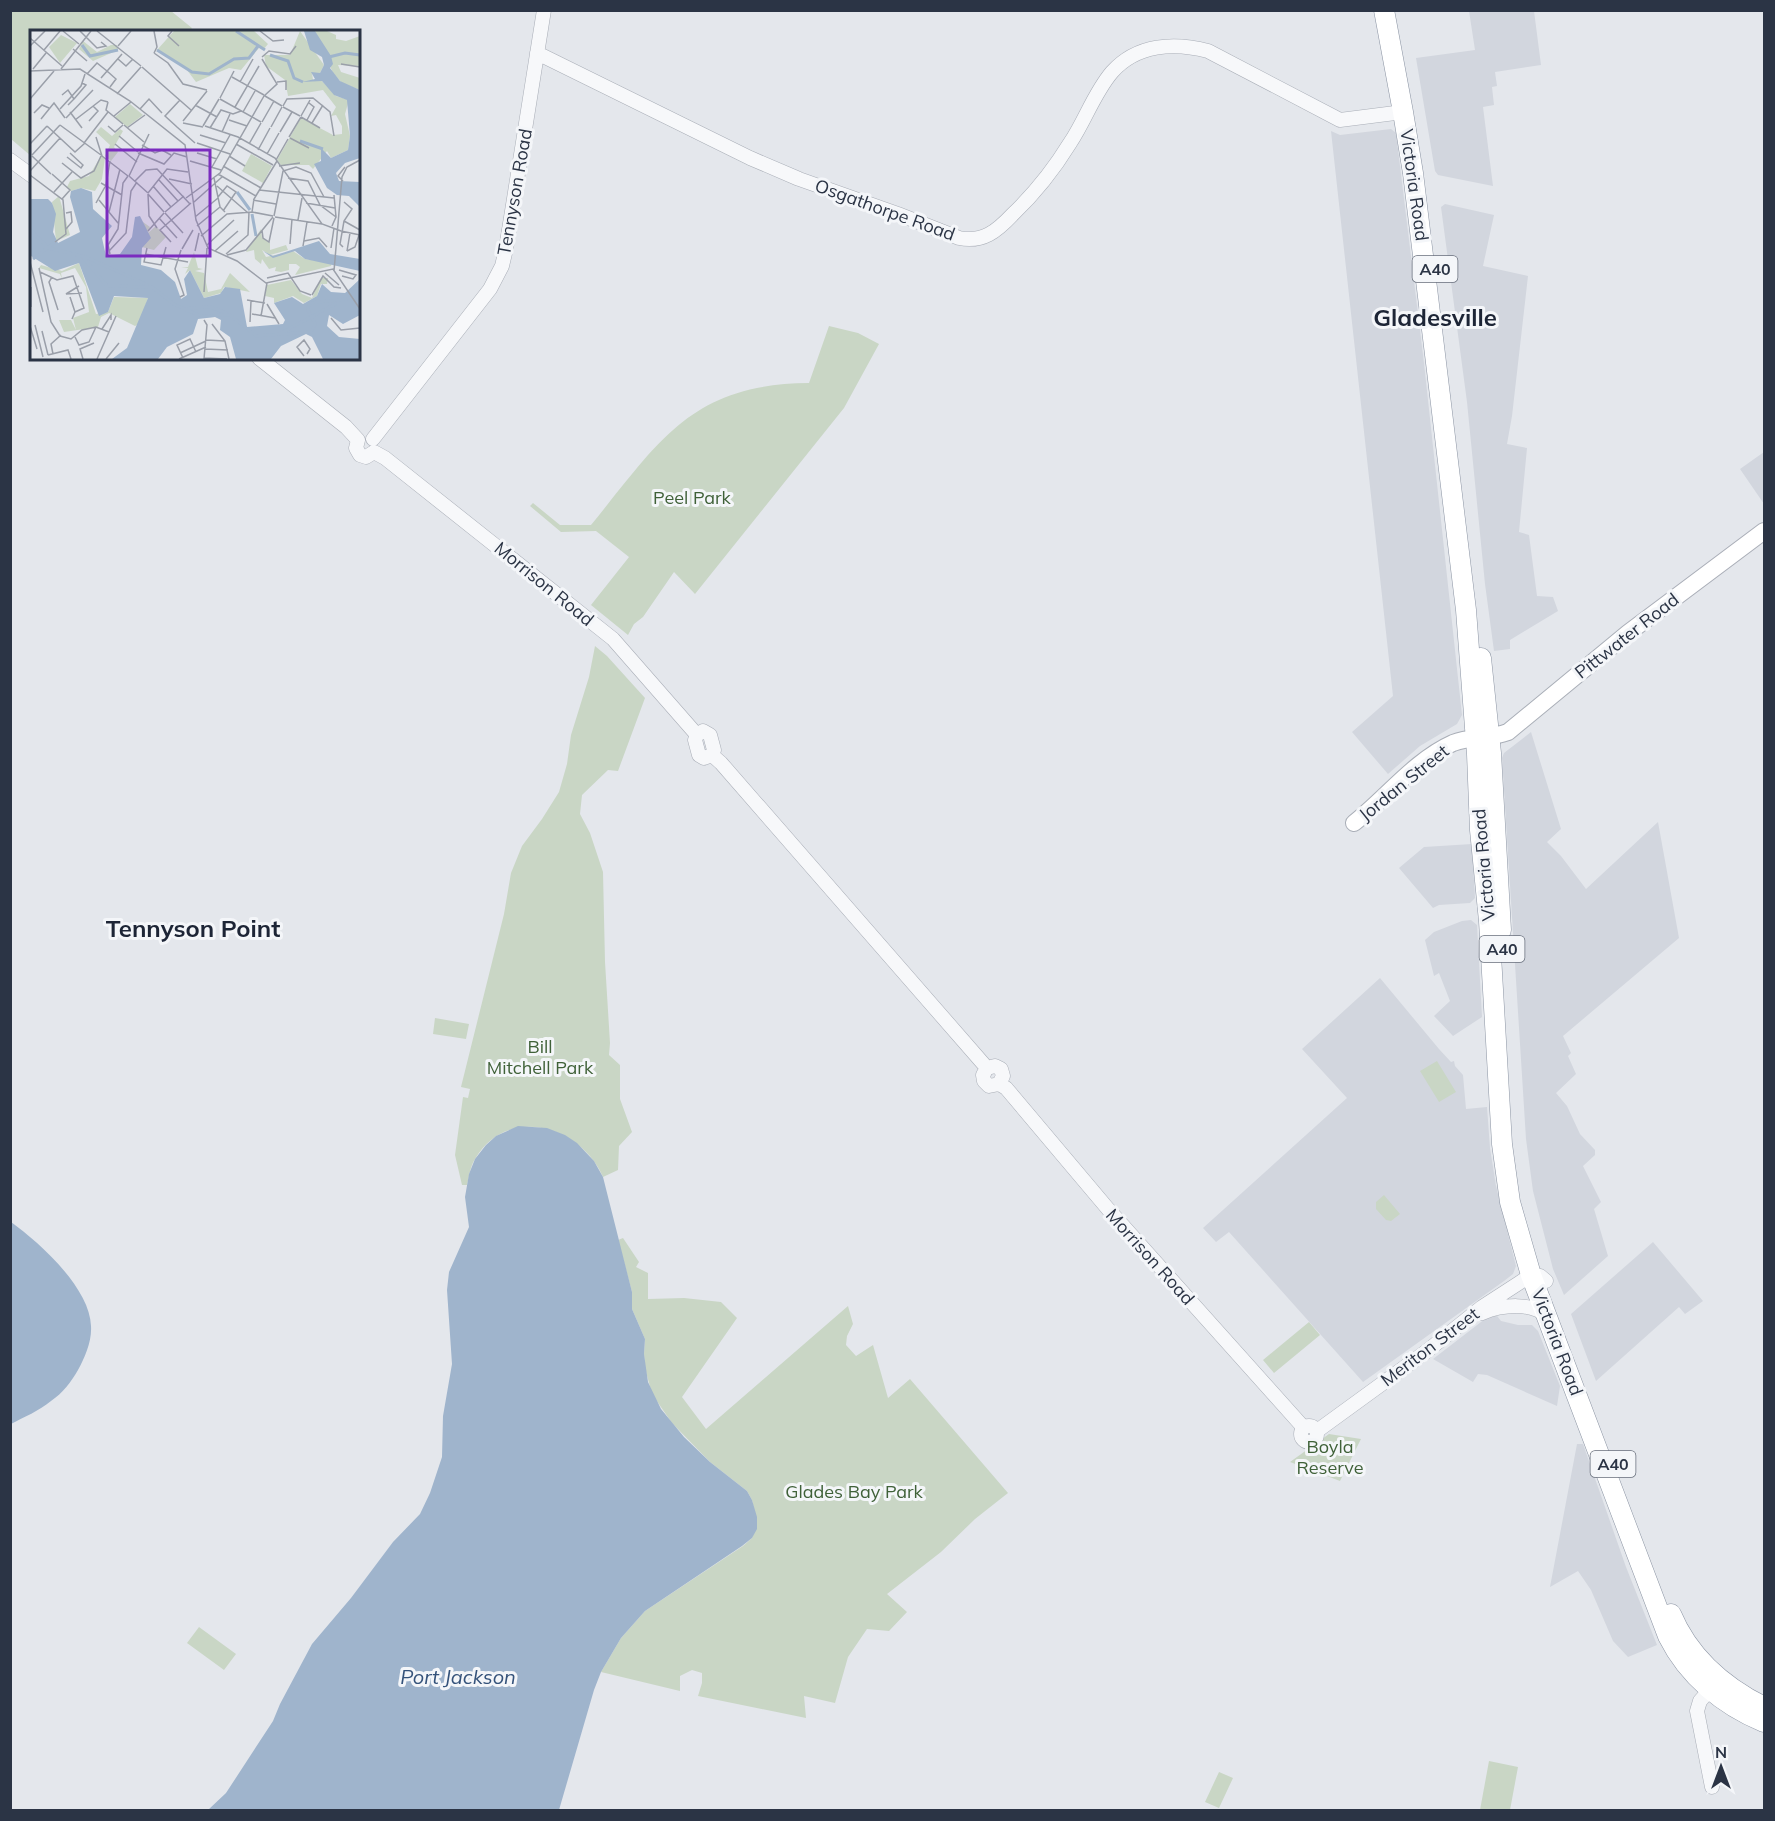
<svg xmlns="http://www.w3.org/2000/svg" width="1775" height="1821" viewBox="0 0 1775 1821" font-family="Mulish,sans-serif">
<style>
.built{fill:#d2d6de}
.green{fill:#c9d6c5}
.water{fill:#9fb4cc}
.lines{fill:none;stroke-linecap:round;stroke-linejoin:round}
.tertiary-casing{stroke:#a9aeb7;stroke-width:15}
.secondary-casing{stroke:#a9aeb7;stroke-width:18}
.trunk-casing{stroke:#8b94a3;stroke-width:21}
.tertiary{stroke:#f7f8fa;stroke-width:14}
.secondary{stroke:#fff;stroke-width:16}
.trunk{stroke:#fff;stroke-width:20}
.labels{text-anchor:middle;stroke-width:6;stroke-linejoin:round;paint-order:stroke}
.shield{fill:#f4f6f9;stroke:#676e7b;stroke-width:1.5}
.shield-label{font-size:16px;font-weight:bold;fill:#2b3445}
.street-label{font-size:18px;fill:#2b3445;stroke:#f4f6f9}
.park-label{font-size:18px;fill:#3f6138;stroke:#f4f6f9}
.water-label{font-size:20px;font-style:italic;fill:#34527a;stroke:#f4f6f9}
.district-label{font-size:24px;font-weight:bold;fill:#1d2536;stroke:#f4f6f9}
.inset-river{fill:none;stroke:#9fb4cc;stroke-width:3}
.inset-road{fill:none;stroke:#9a9fa9;stroke-width:1.5}
.view{fill:#7b2cbf;fill-opacity:0.15;stroke:#7b2cbf;stroke-width:3}
.inset-edge{fill:none;stroke:#2b3445;stroke-width:3}
</style>
<rect width="100%" height="100%" fill="#e4e7ec"/>
<path class="built" d="M 1469,11 L 1534,11 L 1541,65 L 1495,72 L 1497,86 L 1492,87 L 1494,105 L 1483,107 L 1493,186 L 1438,175 L 1435,171 L 1416,58 L 1475,50 Z
M 1391,129 L 1396,133 L 1424,363 L 1462,715 L 1457,724 L 1420,746 L 1388,774 L 1352,732 L 1393,696 L 1331,131 L 1340,135 Z
M 1445,204 L 1494,215 L 1483,266 L 1528,276 L 1512,416 L 1507,444 L 1527,448 L 1519,532 L 1529,535 L 1537,596 L 1553,597 L 1558,611 L 1510,640 L 1510,649 L 1494,651 L 1485,584 L 1467,402 L 1441,207 Z
M 1764,452 L 1764,504 L 1740,469 Z
M 1531,732 L 1561,829 L 1547,842 L 1561,856 L 1586,889 L 1658,822 L 1679,938 L 1563,1036 L 1571,1053 L 1568,1056 L 1576,1074 L 1556,1093 L 1567,1106 L 1580,1134 L 1595,1150 L 1595,1155 L 1583,1166 L 1601,1202 L 1594,1209 L 1608,1256 L 1564,1295 L 1553,1269 L 1533,1191 L 1526,1139 L 1502,758 L 1504,753 Z
M 1472,844 L 1475,898 L 1470,903 L 1439,905 L 1433,908 L 1399,868 L 1424,847 Z
M 1471,920 L 1477,925 L 1482,1017 L 1453,1036 L 1434,1016 L 1450,1001 L 1439,973 L 1434,976 L 1425,940 L 1434,932 L 1462,921 Z
M 1380,978 L 1439,1049 L 1451,1062 L 1454,1061 L 1455,1066 L 1463,1075 L 1466,1109 L 1487,1107 L 1490,1148 L 1496,1186 L 1516,1266 L 1513,1274 L 1504,1281 L 1363,1382 L 1229,1232 L 1216,1242 L 1203,1228 L 1347,1098 L 1302,1049 Z
M 1653,1242 L 1703,1301 L 1685,1314 L 1679,1307 L 1596,1381 L 1571,1314 Z
M 1494,1312 L 1501,1321 L 1518,1325 L 1532,1325 L 1538,1331 L 1560,1386 L 1557,1406 L 1487,1375 L 1478,1374 L 1473,1382 L 1433,1359 Z
M 1577,1444 L 1583,1444 L 1626,1567 L 1657,1645 L 1628,1657 L 1613,1641 L 1591,1590 L 1578,1571 L 1550,1587 Z"/>
<path class="green" d="M 10,11 L 171,11 L 192,28 L 189,32 L 32,32 L 31,156 L 11,139 Z
M 829,326 L 858,333 L 879,344 L 844,408 L 695,594 L 674,572 L 643,617 L 634,624 L 628,635 L 591,605 L 629,557 L 596,531 L 561,532 L 530,506 L 533,503 L 560,525 L 591,525 C 659,442 690,384 809,383 Z
M 595,646 L 607,656 L 645,698 L 618,771 L 608,770 L 582,795 L 580,814 L 590,833 L 603,872 L 605,962 L 610,1043 L 609,1055 L 620,1065 L 620,1099 L 632,1132 L 619,1146 L 618,1170 L 603,1177 C 581,1126 507,1104 475,1159 C 470,1167 469,1177 467,1185 L 462,1185 L 455,1155 L 463,1097 L 468,1098 L 470,1089 L 461,1087 L 504,914 L 511,873 L 522,846 L 542,819 L 559,792 L 567,764 L 571,735 L 589,677 Z
M 435,1018 L 469,1024 L 466,1039 L 433,1034 Z
M 1437,1061 L 1456,1092 L 1439,1102 L 1420,1071 Z
M 1384,1195 L 1400,1214 L 1391,1221 L 1386,1220 L 1376,1209 L 1376,1202 Z
M 623,1238 L 639,1262 L 636,1267 L 648,1273 L 648,1299 L 684,1298 L 721,1302 L 737,1318 L 682,1397 L 706,1429 L 848,1306 L 853,1324 L 847,1336 L 846,1345 L 856,1356 L 873,1345 L 888,1398 L 910,1379 L 1008,1493 L 975,1519 L 941,1552 L 887,1594 L 907,1612 L 889,1631 L 867,1629 L 848,1657 L 835,1703 L 804,1696 L 806,1718 L 698,1696 L 702,1683 L 702,1673 L 692,1670 L 680,1676 L 680,1691 L 601,1672 L 621,1638 L 645,1611 L 743,1546 L 752,1538 L 757,1523 L 752,1500 L 747,1491 L 710,1462 L 672,1423 L 652,1394 L 645,1368 L 644,1354 L 645,1339 L 632,1309 L 632,1292 L 618,1240 Z
M 1309,1322 L 1320,1335 L 1274,1373 L 1263,1360 Z
M 1329,1434 L 1361,1439 L 1340,1481 L 1290,1462 Z
M 199,1627 L 236,1654 L 224,1670 L 187,1643 Z
M 1489,1761 L 1518,1767 L 1510,1810 L 1480,1810 Z
M 1219,1772 L 1233,1778 L 1219,1808 L 1205,1802 Z"/>
<path class="water" d="M 518,1126 L 547,1128 L 565,1135 L 577,1143 L 594,1161 L 603,1177 L 632,1292 L 632,1309 L 645,1339 L 644,1354 L 648,1382 L 661,1409 L 684,1437 L 710,1462 L 747,1491 L 752,1500 L 757,1517 L 757,1529 L 752,1538 L 742,1546 L 645,1611 L 621,1638 L 601,1672 L 594,1690 L 559,1810 L 208,1810 L 226,1793 L 273,1721 L 280,1704 L 312,1644 L 351,1598 L 393,1542 L 420,1514 L 430,1493 L 442,1457 L 443,1416 L 452,1364 L 447,1290 L 449,1272 L 469,1227 L 465,1197 L 469,1174 L 475,1159 L 486,1145 L 496,1136 Z
M 11,1222 C 39,1242 90,1288 91,1326 C 92,1341 85,1357 78,1370 C 71,1382 63,1393 51,1401 C 39,1411 24,1417 11,1424 Z"/>
<g class="lines">
<g class="tertiary-casing">
<path id="tertiary" d="M 537,53 L 750,158 L 799,179 L 898,214 L 959,238 C 983,243 997,231 1013,214 C 1035,193 1054,169 1070,143 C 1085,121 1094,93 1112,72 C 1137,44 1174,42 1208,51 L 1340,120 L 1403,112
M 10,160 L 32,176
M 259,358 L 346,427 L 358,440
M 373,439 L 490,289 L 502,266 L 506,249 L 544,10
M 358,440 L 356,448 L 360,455 L 366,457 L 374,452
M 374,452 L 385,458 L 613,639 L 697,735
M 697,735 L 703,731 L 710,735 L 714,750 L 712,755
M 697,735 L 695,740 L 699,755 L 704,758 L 712,755
M 712,755 L 721,763 L 987,1068
M 987,1068 L 983,1075 L 984,1081 L 989,1086 L 999,1084
M 987,1068 L 995,1066 L 1001,1069 L 1003,1076 L 999,1084
M 999,1084 L 1006,1088 L 1108,1209 L 1304,1428
M 1482,1313 C 1501,1305 1534,1301 1548,1318
M1301 1434a8 8 0 1 1 16 0a8 8 0 1 1-16 0Z
M 1317,1431 L 1427,1351 L 1482,1307 L 1519,1283 L 1531,1275 L 1540,1276 L 1546,1281
M 1712,1787 L 1697,1711 L 1700,1701 L 1716,1683"/>
</g>
<g class="secondary-casing">
<path id="secondary" d="M 1354,823 C 1386,798 1415,760 1453,743 C 1470,736 1490,739 1508,732 L 1628,633 L 1764,531"/>
</g>
<g class="trunk-casing">
<path id="trunk" d="M 1384,10 L 1403,112 L 1413,173 L 1466,610 L 1477,754 L 1480,830 L 1489,921 L 1502,1144 L 1510,1202 L 1531,1275 L 1668,1636 C 1688,1676 1723,1705 1764,1722
M 1481,658 L 1491,753 L 1501,930
M 1671,1614 C 1689,1657 1724,1687 1764,1707"/>
</g>
<use href="#tertiary" class="tertiary"/>
<use href="#secondary" class="secondary"/>
<use href="#trunk" class="trunk"/>
</g>
<g class="labels">
<g class="shield">
<rect x="1412.5" y="256" width="45" height="26" rx="4.5"/>
<rect x="1479.5" y="936" width="45" height="26" rx="4.5"/>
<rect x="1590.5" y="1451" width="45" height="26" rx="4.5"/>
</g>
<g class="shield-label">
<text x="1435" y="275">A40</text>
<text x="1502" y="955">A40</text>
<text x="1613" y="1470">A40</text>
</g>
<g class="street-label">
<text transform="translate(1414 185) rotate(82)" y="6">Victoria Road</text>
<text transform="translate(515 192) rotate(-80)" y="6">Tennyson Road</text>
<text transform="translate(885 210) rotate(20)" y="6">Osgathorpe Road</text>
<text transform="translate(544 584) rotate(39)" y="6">Morrison Road</text>
<text transform="translate(1627 636) rotate(-38)" y="6">Pittwater Road</text>
<text transform="translate(1404 783) rotate(-39)" y="6">Jordan Street</text>
<text transform="translate(1484 865) rotate(-95)" y="6">Victoria Road</text>
<text transform="translate(1150 1257) rotate(48)" y="6">Morrison Road</text>
<text transform="translate(1557 1342) rotate(69)" y="6">Victoria Road</text>
<text transform="translate(1430 1347) rotate(-37)" y="6">Meriton Street</text>
</g>
<g class="park-label">
<text x="692" y="504">Peel Park</text>
<text x="540" y="1053">Bill<tspan x="540" dy="21">Mitchell Park</tspan></text>
<text x="1330" y="1453">Boyla<tspan x="1330" dy="21">Reserve</tspan></text>
<text x="854" y="1498">Glades Bay Park</text>
</g>
<g class="water-label">
<text x="458" y="1684">Port Jackson</text>
</g>
<g class="district-label">
<text x="1435" y="326">Gladesville</text>
<text x="193" y="937">Tennyson Point</text>
</g>
</g>
<g transform="translate(30 30)">
<rect width="330" height="330" fill="#e4e7ec"/>
<path d="M 144,1 L 224,1 L 238,14 L 233,20 L 229,18 L 211,40 L 199,38 L 166,52 L 157,40 L 127,20 ZM 270,1 L 294,35 L 290,43 L 282,43 L 283,50 L 292,51 L 306,66 L 319,70 L 315,84 L 320,106 L 318,120 L 301,128 L 297,121 L 283,139 L 279,135 L 251,135 L 247,130 L 271,88 L 303,105 L 312,104 L 312,96 L 306,85 L 301,86 L 306,77 L 293,60 L 258,66 L 255,50 L 236,36 L 234,25 L 260,25 ZM 285,1 L 297,1 L 306,5 L 306,9 L 316,11 L 330,6 L 330,36 L 308,35 L 311,42 L 330,48 L 330,60 L 312,53 L 303,43 ZM 31,5 L 47,13 L 30,33 L 19,17 ZM 53,11 L 67,22 L 81,15 L 87,15 L 88,20 L 63,31 L 49,19 ZM 100,74 L 113,85 L 97,97 L 85,87 ZM 71,97 L 82,106 L 90,99 L 93,101 L 84,117 L 88,122 L 81,131 L 75,126 L 80,115 L 66,102 ZM 221,124 L 242,136 L 233,153 L 212,141 ZM 71,126 L 75,128 L 72,149 L 65,161 L 51,158 L 41,161 L 37,157 L 40,151 L 59,146 ZM 29,166 L 40,205 L 26,211 L 22,172 ZM 113,192 L 120,197 L 118,203 L 126,196 L 136,207 L 124,220 L 112,217 L 120,207 L 115,201 ZM 231,199 L 232,208 L 240,213 L 240,220 L 256,215 L 258,220 L 240,225 L 232,220 L 236,227 L 263,221 L 275,229 L 302,233 L 301,236 L 265,245 L 270,237 L 266,234 L 259,234 L 259,240 L 251,242 L 245,241 L 246,237 L 239,239 L 232,229 L 231,234 L 225,229 L 224,220 L 216,222 ZM 164,222 L 168,238 L 173,239 L 165,241 L 174,243 L 178,262 L 191,259 L 200,243 L 220,262 L 194,257 L 191,263 L 174,268 L 160,240 L 155,244 L 158,238 L 151,237 L 158,237 ZM 49,233 L 66,284 L 78,282 L 84,267 L 118,268 L 109,294 L 105,296 L 79,283 L 71,287 L 68,297 L 34,302 L 29,290 L 41,290 L 46,300 L 43,288 L 59,282 L 56,257 L 45,238 L 31,243 L 32,249 L 30,244 L 9,238 L 11,235 L 32,241 ZM 291,248 L 298,248 L 297,254 L 291,254 L 287,266 L 274,273 L 263,266 L 244,273 L 244,268 L 235,266 L 237,255 L 261,250 L 272,264 L 282,268 Z" fill="#c9d6c5"/>
<path d="M 274,1 L 285,1 L 301,26 L 303,34 L 300,38 L 310,51 L 330,60 L 330,128 L 315,133 L 306,143 L 309,151 L 330,152 L 330,177 L 319,166 L 307,165 L 297,158 L 284,134 L 291,131 L 291,118 L 301,128 L 318,120 L 320,106 L 317,70 L 304,65 L 292,51 L 272,52 L 285,49 L 281,42 L 290,43 L 294,35 L 292,27 L 280,20 ZM 51,158 L 62,162 L 63,179 L 82,196 L 72,208 L 76,226 L 90,224 L 102,207 L 105,187 L 110,186 L 121,208 L 112,218 L 111,235 L 131,240 L 145,252 L 151,269 L 157,265 L 154,249 L 160,240 L 174,268 L 190,264 L 195,257 L 210,259 L 217,297 L 253,294 L 255,290 L 244,273 L 262,267 L 273,274 L 287,266 L 292,254 L 301,262 L 315,263 L 330,249 L 330,285 L 313,294 L 299,285 L 297,296 L 309,307 L 330,309 L 330,329 L 293,329 L 282,307 L 276,304 L 251,316 L 241,329 L 206,329 L 200,307 L 190,300 L 191,290 L 185,287 L 168,289 L 163,304 L 137,317 L 128,329 L 82,329 L 97,318 L 118,268 L 84,266 L 78,282 L 69,286 L 49,233 L 25,241 L 1,226 L 0,169 L 18,169 L 22,173 L 26,184 L 23,202 L 28,213 L 50,202 L 40,167 L 41,161 ZM 289,211 L 300,224 L 330,229 L 330,241 L 275,229 L 265,221 L 243,228 L 233,221 L 243,226 Z" fill="#9fb4cc"/>
<path class="inset-river" d="M 206,1 L 235,20M 52,15 L 60,26 L 88,20M 127,20 L 162,42 L 179,44 L 204,29 L 219,28 L 228,16M 240,25 L 258,31 L 264,48 L 273,52M 299,27 L 315,23 L 330,25M 270,111 L 293,119M 207,162 L 220,180M 222,184 L 226,206M 0,199 L 18,218 L 52,226 L 77,256 L 122,257 L 145,275 L 171,286 L 200,285 L 226,306 L 281,302 L 285,294 L 278,280 L 279,273 L 317,269M 51,225 L 118,255M 3,229 L 24,213M 158,278 L 180,277 L 197,283M 251,303 L 307,273"/>
<path class="inset-road" d="M 33,1 L 49,14M 50,1 L 67,18 L 76,16 L 71,12M 67,1 L 111,36M 124,1 L 127,17 L 124,23M 142,1 L 138,6 L 149,16M 230,1 L 243,11 L 254,10M 0,8 L 32,36M 0,16 L 15,1M 88,16 L 101,1M 43,19 L 57,31M 14,20 L 30,1M 124,23 L 138,33 L 153,54 L 177,60M 232,27 L 239,21 L 260,24 L 266,16M 88,29 L 96,36 L 103,29M 232,29 L 247,54 L 234,66M 311,34 L 330,37M 112,37 L 161,80M 3,39 L 16,23M 31,39 L 61,1M 0,41 L 50,39 L 100,71 L 155,115 L 166,190 L 178,218 L 207,231 L 236,253 L 303,239 L 330,279M 77,41 L 86,49 L 80,57M 57,44 L 67,33 L 77,41M 202,47 L 234,65M 71,48 L 92,24M 210,52 L 223,29M 247,52 L 256,51 L 256,60M 87,64 L 111,37M 32,65 L 38,60 L 44,69 L 38,75M 235,66 L 252,76M 190,68 L 204,41M 0,69 L 24,41M 44,69 L 56,55 L 52,53M 190,69 L 231,92M 78,72 L 76,80 L 93,94M 165,75 L 187,87M 253,76 L 257,69 L 283,68 L 300,82 L 304,106M 205,77 L 229,36M 253,77 L 270,86M 30,79 L 51,56 L 55,44M 110,79 L 119,69 L 132,83M 40,82 L 52,98M 213,82 L 225,61M 4,83 L 12,75 L 19,78M 84,86 L 101,72M 271,86 L 280,70M 271,87 L 290,98M 36,88 L 63,60M 11,89 L 24,73 L 35,88M 45,90 L 71,70 L 78,72M 199,90 L 217,96M 277,90 L 284,77 L 279,73M 59,91 L 68,81 L 63,76M 153,91 L 177,61M 232,92 L 244,71M 153,93 L 173,97M 282,93 L 293,75M 30,95 L 71,125M 94,95 L 114,112M 17,96 L 45,122 L 55,113M 78,96 L 85,102 L 93,95M 173,96 L 189,69M 175,96 L 208,107 L 245,128 L 292,194 L 311,201M 147,97 L 135,86 L 150,70M 147,97 L 165,113M 241,97 L 252,77M 97,98 L 115,85M 180,98 L 191,80 L 203,84 L 211,81M 192,102 L 200,84M 250,102 L 262,82M 170,105 L 196,113M 89,106 L 108,122M 66,107 L 72,126M 259,107 L 271,87M 260,108 L 279,118M 54,113 L 78,82M 167,113 L 200,124M 0,114 L 17,96M 85,114 L 107,132M 206,114 L 243,135M 219,114 L 231,93M 112,115 L 125,123 L 132,120 L 141,125M 228,120 L 240,98M 108,123 L 134,134 L 144,123 L 157,127M 167,123 L 187,129M 237,124 L 249,103M 2,125 L 30,95M 2,126 L 21,144M 72,126 L 98,146M 199,126 L 215,136M 37,127 L 51,138 L 53,135 L 40,123M 246,130 L 258,109M 160,131 L 191,140M 32,133 L 51,148 L 64,141 L 71,126M 193,136 L 231,158M 249,136 L 270,133M 182,137 L 200,105M 0,141 L 30,108M 22,144 L 40,160 L 32,169M 188,144 L 226,166M 0,145 L 33,170 L 36,204 L 25,212M 99,146 L 119,104M 99,146 L 118,163M 184,148 L 190,177 L 195,182M 258,148 L 278,151 L 290,175 L 306,187M 139,149 L 162,154M 129,150 L 148,171M 105,151 L 116,140 L 127,139 L 160,174M 313,151 L 308,146 L 315,137M 71,153 L 92,165M 123,156 L 141,177M 187,156 L 217,182M 229,160 L 304,168M 24,162 L 42,142M 118,163 L 137,139 L 158,142M 118,164 L 119,186 L 127,198M 118,164 L 134,182M 188,167 L 197,156 L 206,162 L 193,181M 156,168 L 190,143 L 234,66M 69,170 L 88,193M 223,170 L 246,174M 164,172 L 192,147M 66,173 L 76,155 L 80,131M 276,173 L 305,178M 79,182 L 90,139M 135,182 L 154,166M 222,182 L 224,169 L 247,131M 36,183 L 41,182 L 42,192 L 36,199M 135,183 L 153,203M 244,186 L 253,141 L 266,137 L 281,143 L 294,167M 165,187 L 188,168M 245,187 L 292,194M 129,188 L 147,208M 268,190 L 272,168M 314,191 L 330,200M 167,196 L 190,177M 302,196 L 306,187 L 304,165M 232,200 L 233,208 L 239,212 L 244,188M 118,201 L 134,183M 311,201 L 330,205M 171,206 L 197,184 L 222,182 L 243,186M 274,211 L 289,208 L 297,217M 141,212 L 130,200 L 161,173M 260,214 L 262,189M 177,215 L 204,190M 273,216 L 277,192M 313,217 L 310,214 L 314,191 L 322,179 L 314,172M 117,218 L 114,232 L 131,235 L 136,217M 301,218 L 304,198M 152,219 L 163,200M 79,221 L 96,203 L 101,161 L 107,152M 165,221 L 169,203M 185,221 L 208,201M 317,221 L 325,217 L 329,205M 317,221 L 320,203M 80,224 L 78,215 L 88,199 L 93,153 L 98,146M 115,224 L 158,232M 196,224 L 218,205 L 219,182M 197,225 L 216,220 L 243,187M 0,232 L 13,282M 9,238 L 21,292 L 30,306M 309,240 L 326,245 L 323,249 L 312,246M 304,241 L 312,147 L 317,137 L 330,130M 10,242 L 27,250 L 43,246 L 54,278 L 45,282M 295,243 L 309,255M 22,247 L 19,252 L 28,280M 237,248 L 258,243 L 270,261 L 281,265M 49,256 L 36,264 L 52,263M 174,262 L 177,218M 282,265 L 293,246 L 304,257 L 311,258M 40,267 L 45,282 L 42,289M 150,267 L 154,265 L 145,239 L 151,220M 217,270 L 235,273M 237,274 L 249,294M 1,277 L 1,257M 222,284 L 245,288M 231,286 L 237,253M 301,288 L 311,300 L 330,298M 174,290 L 177,295 L 174,329M 220,292 L 221,271M 182,294 L 195,311 L 199,329M 5,295 L 13,327M 0,296 L 7,319M 72,299 L 81,285 L 81,290M 12,301 L 18,325M 30,306 L 41,309 L 52,300 L 66,297 L 79,302M 45,307 L 49,315 L 59,312 L 66,297M 176,310 L 195,311M 175,319 L 198,320M 150,323 L 176,311M 23,324 L 21,314 L 31,305M 18,325 L 38,320 L 41,329M 274,326 L 267,317 L 274,310 L 280,319 L 277,324M 153,328 L 147,315 L 160,309 L 166,322M 174,328 L 197,329M 53,329 L 50,319 L 64,313M 67,329 L 86,286M 76,329 L 89,313M 149,329 L 176,317"/>
<path class="view" d="M 77,120 L 180,120 L 180,226 L 77,226 Z"/>
<rect width="330" height="330" class="inset-edge"/>
</g>
<rect width="1775" height="1821" fill="none" stroke="#2b3445" stroke-width="24"/>
<g transform="translate(1721 1767)" stroke="#f4f6f9" stroke-width="4.5" paint-order="stroke">
<path d="M0-4.5L10 22L0 15L-10 22Z" fill="#2b3445"/>
<text y="-9" font-size="16" font-weight="bold" text-anchor="middle" fill="#2b3445">N</text>
</g>
</svg>
